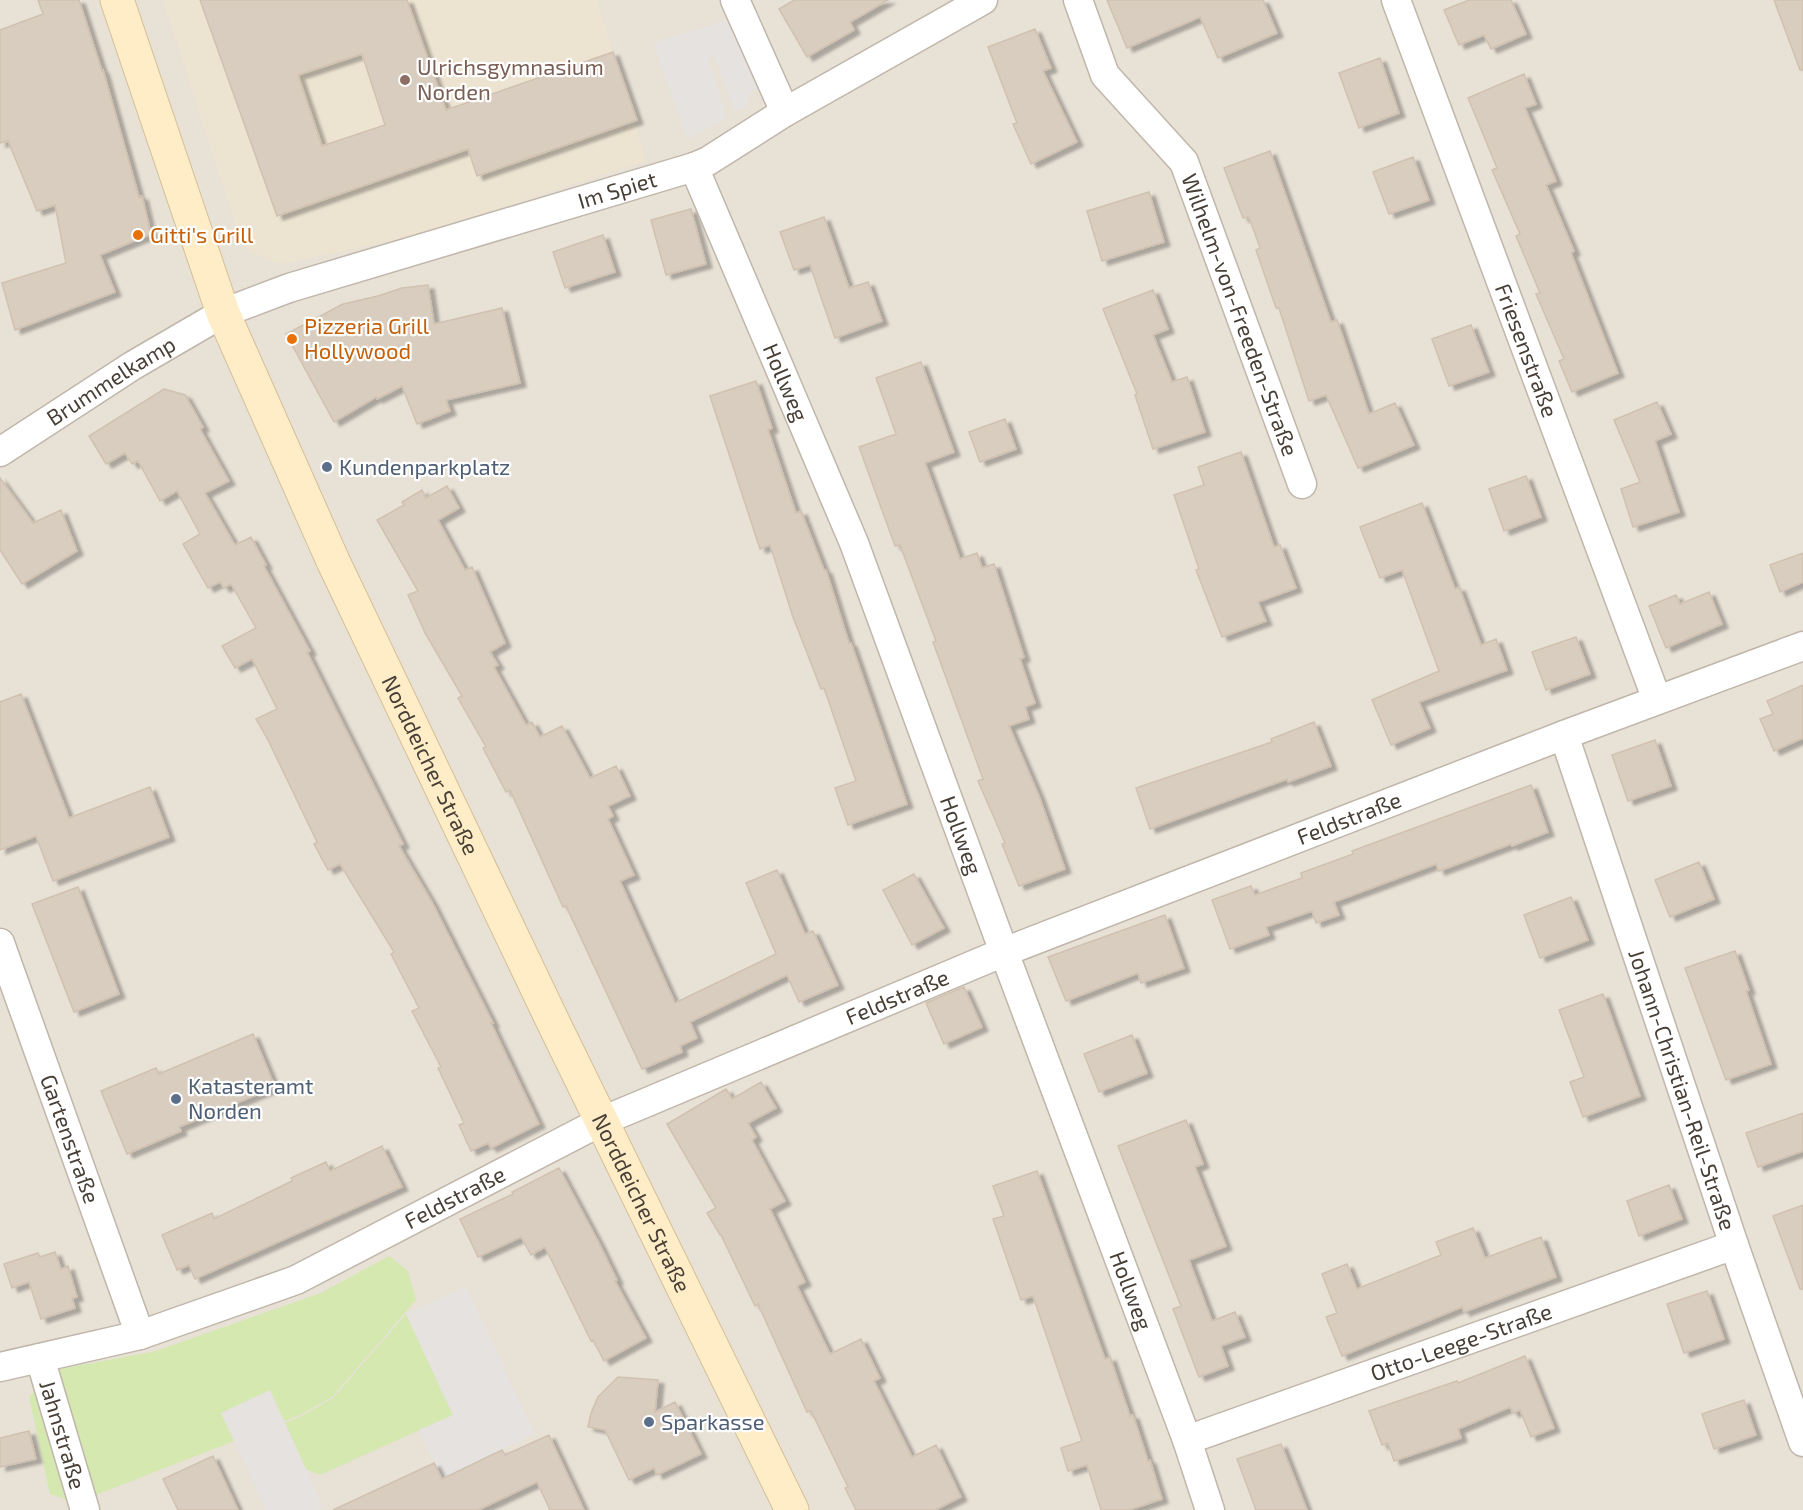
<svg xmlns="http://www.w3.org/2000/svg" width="1803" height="1510" viewBox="0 0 1803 1510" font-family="'Exo 2',sans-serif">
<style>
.residential{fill:#e8e1d6}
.education{fill:#ede3d1}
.green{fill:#d4e8b0}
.parking{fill:#e5e2df}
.building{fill:#d9cdc0;stroke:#d1c1b0;stroke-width:1.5;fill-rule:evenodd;filter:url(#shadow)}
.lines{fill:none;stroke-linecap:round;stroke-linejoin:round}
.street-casing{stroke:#c0b6aa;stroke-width:31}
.secondary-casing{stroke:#d4bf97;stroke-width:35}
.street{stroke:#fff;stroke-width:28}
.secondary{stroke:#ffedc7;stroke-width:33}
.education-dot{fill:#8d6e63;stroke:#fff;stroke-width:2}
.food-dot{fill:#e8710a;stroke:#fff;stroke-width:2}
.service-dot{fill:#5c6f8a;stroke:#fff;stroke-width:2}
.labels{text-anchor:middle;stroke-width:4.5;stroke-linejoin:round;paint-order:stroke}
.education-label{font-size:22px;fill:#785e54;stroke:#fff;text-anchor:start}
.street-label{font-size:22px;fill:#473f36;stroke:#fff}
.food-label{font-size:22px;fill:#c56008;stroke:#fff;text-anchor:start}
.service-label{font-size:22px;fill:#4e5e75;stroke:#fff;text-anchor:start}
</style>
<defs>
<filter id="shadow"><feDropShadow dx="6" dy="4" stdDeviation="1.5" flood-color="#0004"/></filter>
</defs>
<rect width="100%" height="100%" fill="#f4efe8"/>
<path class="residential" d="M 0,0 L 1803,0 L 1803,1510 L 0,1510 Z"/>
<path class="education" d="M 163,0 L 597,0 L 646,161 L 407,238 L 280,264 L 249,252 L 235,223 Z"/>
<path class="green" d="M 389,1256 L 408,1271 L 416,1300 L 332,1397 L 298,1416 L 75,1503 L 50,1494 L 29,1397 L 55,1370 L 156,1351 L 321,1293 Z
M 406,1314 L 453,1415 L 320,1475 L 306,1469 L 285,1423 L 298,1418 L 333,1398 Z"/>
<path class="parking" d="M 742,15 L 771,82 L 751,91 L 747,107 L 734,112 L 714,55 L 708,57 L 727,118 L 687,139 L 653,43 Z
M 466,1286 L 535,1434 L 442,1479 L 419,1430 L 453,1415 L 406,1314 Z
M 270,1390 L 323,1507 L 318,1510 L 266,1510 L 221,1413 Z"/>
<path class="building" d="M 38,0 L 79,0 L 102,71 L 103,70 L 139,197 L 142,196 L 151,234 L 100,255 L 115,292 L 15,330 L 2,283 L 66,263 L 55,205 L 37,211 L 8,141 L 0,143 L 0,30 L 43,14 Z
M 200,0 L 407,0 L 446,110 L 613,52 L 637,120 L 477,176 L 468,149 L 277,216 ZM 362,54 L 385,125 L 322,146 L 298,75 Z
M 794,0 L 888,0 L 850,22 L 854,30 L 807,57 L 779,9 Z
M 1107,0 L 1263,0 L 1277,33 L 1218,58 L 1200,17 L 1127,48 Z
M 1469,0 L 1511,0 L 1526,34 L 1491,49 L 1484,35 L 1459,45 L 1444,10 Z
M 1774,0 L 1803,0 L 1803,70 L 1800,70 Z
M 1035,29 L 1051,68 L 1043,71 L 1077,142 L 1031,164 L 1013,124 L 1017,123 L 988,47 Z
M 1380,58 L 1399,113 L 1359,128 L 1339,73 Z
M 1524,74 L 1536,104 L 1525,108 L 1556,181 L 1546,185 L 1574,251 L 1571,253 L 1618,373 L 1572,392 L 1559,361 L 1564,359 L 1536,294 L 1540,293 L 1516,236 L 1520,234 L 1492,170 L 1497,168 L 1468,98 Z
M 1270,151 L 1331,322 L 1337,320 L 1369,414 L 1395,403 L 1414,445 L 1358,468 L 1326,395 L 1309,401 L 1279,308 L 1276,308 L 1256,250 L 1260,248 L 1249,217 L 1243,218 L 1224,168 Z
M 1413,157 L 1429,200 L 1389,214 L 1373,172 Z
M 1149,192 L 1164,242 L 1102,261 L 1087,211 Z
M 691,209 L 706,264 L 666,275 L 651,220 Z
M 824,217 L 849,288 L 868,282 L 882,321 L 835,338 L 810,265 L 794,270 L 780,232 Z
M 603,235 L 615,272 L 565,288 L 553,252 Z
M 428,285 L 434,324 L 502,308 L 520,383 L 446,400 L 450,411 L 417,424 L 402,386 L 377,399 L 376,397 L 334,422 L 286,334 L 343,304 L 378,296 L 402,288 Z
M 1153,290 L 1168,329 L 1153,335 L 1172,382 L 1187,377 L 1205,432 L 1153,449 L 1135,395 L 1137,394 L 1103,309 Z
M 1471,325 L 1489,372 L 1449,386 L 1432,339 Z
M 921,362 L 954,452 L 925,463 L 960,559 L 977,553 L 982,568 L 994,564 L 1024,657 L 1020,659 L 1035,703 L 1025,707 L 1029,719 L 1009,726 L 1039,796 L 1065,869 L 1019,886 L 1002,844 L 1005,843 L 978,781 L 983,779 L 933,642 L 936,641 L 900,545 L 895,546 L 859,447 L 896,434 L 876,378 Z
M 756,381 L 772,428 L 768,430 L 796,513 L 801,511 L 824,570 L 826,570 L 849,643 L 851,643 L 907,804 L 848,825 L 835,788 L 856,781 L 824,688 L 821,689 L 793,617 L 770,545 L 760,549 L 710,396 Z
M 164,389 L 185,395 L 203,427 L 200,429 L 229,481 L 205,493 L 235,545 L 251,537 L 266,565 L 264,566 L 310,651 L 307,652 L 403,844 L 399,846 L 432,902 L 493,1023 L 491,1023 L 539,1124 L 491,1148 L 488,1143 L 471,1151 L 459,1125 L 464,1123 L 438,1068 L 441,1067 L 412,1011 L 419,1008 L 391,954 L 394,952 L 340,864 L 328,870 L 314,844 L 317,842 L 268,740 L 256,719 L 277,709 L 252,659 L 235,668 L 222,646 L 256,628 L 231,584 L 224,588 L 220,582 L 208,588 L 183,544 L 200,534 L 177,491 L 160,501 L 138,461 L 132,464 L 125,453 L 106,464 L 89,436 Z
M 1657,402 L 1671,434 L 1655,441 L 1679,512 L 1633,527 L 1621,489 L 1640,482 L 1614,420 Z
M 1005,419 L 1016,449 L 980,462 L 969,432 Z
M 1241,452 L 1274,547 L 1280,545 L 1296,588 L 1258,602 L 1266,621 L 1222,637 L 1196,570 L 1199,569 L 1174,495 L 1204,485 L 1198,467 Z
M 1526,476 L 1541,517 L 1504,531 L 1489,489 Z
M 0,478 L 33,523 L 61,510 L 77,551 L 22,584 L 0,550 Z
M 447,486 L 459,508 L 438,520 L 465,570 L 472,567 L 505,643 L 490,652 L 498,665 L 494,667 L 526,725 L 532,722 L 540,737 L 562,726 L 590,778 L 616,766 L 630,796 L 608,806 L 613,816 L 608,819 L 634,875 L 620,881 L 675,1003 L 776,954 L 746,883 L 777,870 L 805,934 L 813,931 L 838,985 L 799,1002 L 787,975 L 690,1022 L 697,1038 L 680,1046 L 682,1052 L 642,1069 L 566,906 L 563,907 L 510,790 L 506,792 L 483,748 L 486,747 L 458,698 L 462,696 L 425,633 L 408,595 L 418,591 L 377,520 L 404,505 L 402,502 L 422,490 L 426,498 Z
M 1422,503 L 1455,589 L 1459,587 L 1481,645 L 1496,639 L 1507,670 L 1419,702 L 1430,728 L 1391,745 L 1372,700 L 1439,671 L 1402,570 L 1380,578 L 1360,527 Z
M 1803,553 L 1803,582 L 1780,592 L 1770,565 Z
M 1709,592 L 1722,624 L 1666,648 L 1649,606 L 1676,595 L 1680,604 Z
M 1576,637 L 1590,674 L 1546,690 L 1532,652 Z
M 1803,685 L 1803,738 L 1774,751 L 1760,719 L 1773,714 L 1767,701 Z
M 21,694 L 69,818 L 150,787 L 169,837 L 53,881 L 36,836 L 0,850 L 0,702 Z
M 1314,722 L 1331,766 L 1288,782 L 1287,779 L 1150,829 L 1136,788 L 1272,742 L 1271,739 Z
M 1655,740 L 1671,786 L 1628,801 L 1612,755 Z
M 1531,785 L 1548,832 L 1512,846 L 1511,844 L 1439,871 L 1436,864 L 1334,902 L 1339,915 L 1316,923 L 1312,911 L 1266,927 L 1269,935 L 1230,949 L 1212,900 L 1251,886 L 1255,895 L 1302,878 L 1301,873 L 1353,854 L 1352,851 Z
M 1699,862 L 1714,899 L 1670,917 L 1655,880 Z
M 914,874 L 944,928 L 912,945 L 883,890 Z
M 78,887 L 119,994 L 74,1012 L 32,904 Z
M 1571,897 L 1588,940 L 1540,958 L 1524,915 Z
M 1165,915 L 1184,968 L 1141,983 L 1138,973 L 1066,1001 L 1048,957 Z
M 1735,951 L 1749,990 L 1746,991 L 1771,1064 L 1726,1080 L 1685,968 Z
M 964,987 L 982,1027 L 944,1044 L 926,1003 Z
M 1603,994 L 1640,1096 L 1583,1117 L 1570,1082 L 1584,1077 L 1559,1010 Z
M 253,1034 L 275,1087 L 179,1127 L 181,1131 L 127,1154 L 101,1091 L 156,1068 L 159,1074 Z
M 1132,1035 L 1147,1073 L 1099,1092 L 1084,1054 Z
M 761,1082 L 776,1108 L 748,1123 L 756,1137 L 752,1140 L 785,1201 L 770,1209 L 805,1282 L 797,1286 L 830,1354 L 861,1339 L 880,1378 L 874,1381 L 912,1457 L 936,1445 L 961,1497 L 935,1510 L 856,1510 L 845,1488 L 848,1487 L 811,1411 L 807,1412 L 758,1304 L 755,1306 L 721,1235 L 720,1235 L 707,1213 L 716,1208 L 667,1124 L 726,1089 L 732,1099 Z
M 1803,1113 L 1803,1151 L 1758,1167 L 1746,1133 Z
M 1186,1120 L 1203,1164 L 1195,1167 L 1226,1246 L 1189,1260 L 1212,1321 L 1235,1312 L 1245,1337 L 1221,1346 L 1228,1366 L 1199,1377 L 1173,1309 L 1181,1306 L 1118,1146 Z
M 382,1146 L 402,1187 L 195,1279 L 189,1265 L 177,1270 L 162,1235 L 212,1213 L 214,1219 L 292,1181 L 291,1178 L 326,1162 L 330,1171 Z
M 559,1168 L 598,1241 L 617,1280 L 615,1281 L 646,1338 L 604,1361 L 593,1340 L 591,1341 L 545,1247 L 531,1255 L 521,1237 L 478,1257 L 460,1219 L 513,1194 L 512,1192 Z
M 1037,1171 L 1105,1359 L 1110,1357 L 1130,1416 L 1133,1415 L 1148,1461 L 1150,1460 L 1162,1499 L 1129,1510 L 1101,1510 L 1087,1465 L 1068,1471 L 1061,1448 L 1082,1441 L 1033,1296 L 1021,1300 L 993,1219 L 1004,1216 L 993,1186 Z
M 1669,1185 L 1682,1219 L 1639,1236 L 1627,1201 Z
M 1803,1205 L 1803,1289 L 1800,1289 L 1773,1216 Z
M 1473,1228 L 1485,1258 L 1541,1237 L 1556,1277 L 1464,1312 L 1462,1307 L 1342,1356 L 1326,1317 L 1337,1313 L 1322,1274 L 1347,1264 L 1357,1289 L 1441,1255 L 1436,1242 Z
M 55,1252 L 61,1269 L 68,1266 L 77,1297 L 72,1298 L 75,1308 L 41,1319 L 29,1282 L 12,1288 L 4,1264 L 38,1253 L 40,1257 Z
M 1707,1291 L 1724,1339 L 1684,1353 L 1667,1304 Z
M 1525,1356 L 1554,1428 L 1531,1437 L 1520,1410 L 1513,1413 L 1510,1407 L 1458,1429 L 1461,1438 L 1394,1461 L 1388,1443 L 1382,1445 L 1369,1411 L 1457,1381 L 1458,1383 Z
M 618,1377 L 658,1380 L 655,1412 L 675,1402 L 701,1454 L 657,1475 L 654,1468 L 629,1480 L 605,1430 L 588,1427 L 591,1413 L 598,1397 Z
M 1744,1400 L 1756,1435 L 1714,1449 L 1702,1414 Z
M 29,1431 L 36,1459 L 0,1467 L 0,1438 Z
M 549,1435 L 584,1510 L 550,1510 L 537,1482 L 478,1510 L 333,1510 L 434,1463 L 442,1479 L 502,1450 L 505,1455 Z
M 1281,1444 L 1307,1510 L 1256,1510 L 1237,1459 Z
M 213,1456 L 238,1510 L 178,1510 L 163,1479 Z"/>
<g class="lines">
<g class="street-casing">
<g id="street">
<path d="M 735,0 L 785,112"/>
<path id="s1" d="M 1078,0 L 1105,75 L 1184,162 L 1302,484"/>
<path id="s2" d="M 1396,0 L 1657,700"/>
<path id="s3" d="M 694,167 L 854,543 L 1004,952 L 1187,1440 L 1210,1510"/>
<path id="s4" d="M 0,452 L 132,366 L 223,313 L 289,288 L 694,167 L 708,161 L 785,112 L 983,0"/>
<path id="s5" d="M 1564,735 L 1734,1245 L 1803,1442"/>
<path id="s6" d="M 0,943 L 140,1335"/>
<path id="s7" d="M 40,1358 L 85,1510"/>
<path id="s8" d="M 0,1367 L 140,1335 L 296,1280 L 602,1121 L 638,1106 L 1004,952 L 1564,735 L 1803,646"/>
<path id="s9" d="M 1187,1440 L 1734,1245"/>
</g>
</g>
<g class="secondary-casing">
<g id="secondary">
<path id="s10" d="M 117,0 L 223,313 L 333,561 L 555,1026 L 792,1510"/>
</g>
</g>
<use href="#street" class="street"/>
<use href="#secondary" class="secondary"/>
</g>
<circle class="education-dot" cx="405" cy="80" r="6"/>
<g class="food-dot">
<circle cx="138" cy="235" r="6"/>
<circle cx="292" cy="339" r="6"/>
</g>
<g class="service-dot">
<circle cx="327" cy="467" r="6"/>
<circle cx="176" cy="1099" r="6"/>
<circle cx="649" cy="1422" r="6"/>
</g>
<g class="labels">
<g class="education-label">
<text x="417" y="75">Ulrichsgymnasium<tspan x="417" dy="25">Norden</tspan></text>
</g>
<g class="street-label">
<text dy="8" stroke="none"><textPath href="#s4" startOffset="676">Im Spiet</textPath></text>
<text dy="8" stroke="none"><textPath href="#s1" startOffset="360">Wilhelm-von-Freeden-Straße</textPath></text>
<text dy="8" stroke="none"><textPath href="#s2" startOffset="374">Friesenstraße</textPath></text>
<text dy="8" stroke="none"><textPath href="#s4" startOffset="132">Brummelkamp</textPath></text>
<text dy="8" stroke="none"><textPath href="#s3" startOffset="234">Hollweg</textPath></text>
<text dy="8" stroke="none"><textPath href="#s10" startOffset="828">Norddeicher Straße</textPath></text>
<text dy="8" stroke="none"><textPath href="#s8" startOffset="1460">Feldstraße</textPath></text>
<text dy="8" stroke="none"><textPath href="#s3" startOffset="720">Hollweg</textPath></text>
<text dy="8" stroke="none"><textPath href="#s8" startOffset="974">Feldstraße</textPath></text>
<text dy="8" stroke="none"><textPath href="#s5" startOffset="374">Johann-Christian-Reil-Straße</textPath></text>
<text dy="8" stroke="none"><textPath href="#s6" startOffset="208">Gartenstraße</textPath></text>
<text dy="8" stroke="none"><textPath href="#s8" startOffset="488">Feldstraße</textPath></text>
<text dy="8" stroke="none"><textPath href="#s10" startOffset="1314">Norddeicher Straße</textPath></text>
<text dy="8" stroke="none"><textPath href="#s3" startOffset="1206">Hollweg</textPath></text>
<text dy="8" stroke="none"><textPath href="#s9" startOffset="291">Otto-Leege-Straße</textPath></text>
<text dy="8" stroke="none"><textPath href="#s7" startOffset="80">Jahnstraße</textPath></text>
</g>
<g class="food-label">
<text x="150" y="243">Gitti's Grill</text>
<text x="304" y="334">Pizzeria Grill<tspan x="304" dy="25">Hollywood</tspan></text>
</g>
<g class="service-label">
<text x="339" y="475">Kundenparkplatz</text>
<text x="188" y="1094">Katasteramt<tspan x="188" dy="25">Norden</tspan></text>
<text x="661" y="1430">Sparkasse</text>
</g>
</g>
</svg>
